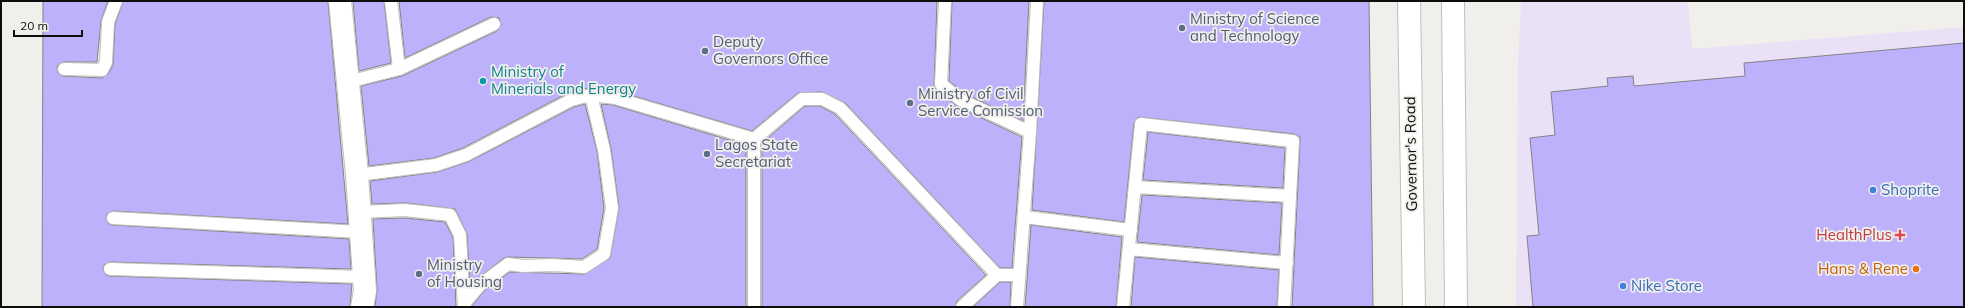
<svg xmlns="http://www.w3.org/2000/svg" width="1965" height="308" viewBox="0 0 1965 308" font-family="Mulish,sans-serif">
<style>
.commercial{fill:#eae1f6}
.building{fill:#beb1fb;stroke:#838286}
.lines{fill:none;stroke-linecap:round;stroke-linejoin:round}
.service-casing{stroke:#c1bfbc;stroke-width:14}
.minor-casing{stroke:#c1bfbc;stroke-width:24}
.tertiary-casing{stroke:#c1bfbc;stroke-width:24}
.service{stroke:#fff;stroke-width:12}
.minor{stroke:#fff;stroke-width:22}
.tertiary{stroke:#fff;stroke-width:22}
.service-dot{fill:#5c6f8a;stroke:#f1efeb;stroke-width:1.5}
.culture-dot{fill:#0f9aa8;stroke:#f1efeb;stroke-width:1.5}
.shop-dot{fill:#3f7fe0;stroke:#f1efeb;stroke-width:1.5}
.health-dot{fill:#e0444e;stroke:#f1efeb;stroke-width:1.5}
.food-dot{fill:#e8710a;stroke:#f1efeb;stroke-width:1.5}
.labels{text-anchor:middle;stroke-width:3.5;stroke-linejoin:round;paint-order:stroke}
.service-label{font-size:15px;fill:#4e5e75;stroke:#f1efeb;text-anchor:start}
.culture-label{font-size:15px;fill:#0d838f;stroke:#f1efeb;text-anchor:start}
.street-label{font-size:15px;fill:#0e0d0c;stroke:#f1efeb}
.shop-label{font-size:15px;fill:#366cbe;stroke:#f1efeb;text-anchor:start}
.health-label{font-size:15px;fill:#be3a42;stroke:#f1efeb;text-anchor:end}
.food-label{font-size:15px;fill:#c56008;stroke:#f1efeb;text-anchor:end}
</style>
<rect width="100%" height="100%" fill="#f1efeb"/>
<path class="commercial" d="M 1521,1 L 1688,1 L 1692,49 L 1964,27 L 1964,307 L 1516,307 L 1518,64 Z"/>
<path class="building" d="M 43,1 L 108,1 L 101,21 L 97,62 L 64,62 L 58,65 L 57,68 L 58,73 L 63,76 L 102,78 L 108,74 L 113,65 L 115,24 L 123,1 L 328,1 L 348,224 L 113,211 L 107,214 L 106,218 L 109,224 L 113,225 L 349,239 L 351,269 L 110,262 L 104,265 L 103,269 L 106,275 L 110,276 L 352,284 L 350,307 L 42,307 Z
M 353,1 L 384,1 L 391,63 L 359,71 Z
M 399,1 L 937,1 L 934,87 L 958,107 L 1022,137 L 1012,268 L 1000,268 L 845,103 L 822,92 L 798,93 L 752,131 L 617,91 L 589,88 L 568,93 L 463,148 L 434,158 L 369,166 L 361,86 L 402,76 L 497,31 L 501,25 L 499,18 L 491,17 L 405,58 Z
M 952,1 L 1029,1 L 1023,121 L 965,94 L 949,81 Z
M 1044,1 L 1369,1 L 1373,307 L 1292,307 L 1300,141 L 1300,137 L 1294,134 L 1138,117 L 1134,123 L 1124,222 L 1032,210 Z
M 1964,43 L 1964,307 L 1533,307 L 1527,236 L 1539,235 L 1530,138 L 1555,135 L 1551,92 L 1608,86 L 1607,78 L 1633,76 L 1634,86 L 1745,76 L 1744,63 Z
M 585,104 L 597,151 L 604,208 L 597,249 L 582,259 L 508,257 L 504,258 L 470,285 L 467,234 L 455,209 L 406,203 L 372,204 L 370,181 L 437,172 L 468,162 L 574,107 Z
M 601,104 L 613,105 L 746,145 L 746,307 L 471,307 L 485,290 L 510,272 L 584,274 L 610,258 L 619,207 L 611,149 Z
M 805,106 L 820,106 L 835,114 L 986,275 L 957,301 L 955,307 L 762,307 L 762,143 Z
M 1148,132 L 1285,148 L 1283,188 L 1143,180 Z
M 1142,195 L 1282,203 L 1279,255 L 1137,242 Z
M 405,218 L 445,222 L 453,237 L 456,307 L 375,307 L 377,290 L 373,219 Z
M 1031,225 L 1122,237 L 1116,307 L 1025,307 Z
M 1135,257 L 1279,270 L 1277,307 L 1131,307 Z
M 1000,282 L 1011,282 L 1010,307 L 973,307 Z"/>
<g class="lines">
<g class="service-casing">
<path id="service" d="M 391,1 L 399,69
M 945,1 L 941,84 L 961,100 L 1030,132
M 64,69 L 102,70 L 106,62 L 108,22 L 116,1
M 348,82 L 399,69 L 494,24
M 754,139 L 802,99 L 822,99 L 840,108 L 997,275 L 1019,275
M 754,139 L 754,307
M 357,175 L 436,165 L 466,155 L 571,100 L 591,95 L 615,98 L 754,139
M 1135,187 L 1290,196
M 359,212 L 405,210 L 450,215 L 460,235 L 464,307
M 1024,217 L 1131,230
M 113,218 L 361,232
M 1129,249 L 1287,263
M 110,269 L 364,277
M 464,304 L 480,285 L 508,264 L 523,266 L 553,265 L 584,267 L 604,254 L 612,208 L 604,150 L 591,95
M 962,307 L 997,275
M 1017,307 L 1030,132 L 1037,1
M 1123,307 L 1141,124 L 1293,141 L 1284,307"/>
</g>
<g class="minor-casing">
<path id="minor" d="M 340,1 L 357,175 L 365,291 L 362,307"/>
</g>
<g class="tertiary-casing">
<path id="tertiary" d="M 1409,1 L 1414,307
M 1453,1 L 1456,307"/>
</g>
<use href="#service" class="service"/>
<use href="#minor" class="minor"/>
<use href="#tertiary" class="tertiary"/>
</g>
<g class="service-dot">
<circle cx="1182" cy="28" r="4"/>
<circle cx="705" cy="51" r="4"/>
<circle cx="910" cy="103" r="4"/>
<circle cx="707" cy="154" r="4"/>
<circle cx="419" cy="274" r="4"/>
</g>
<circle class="culture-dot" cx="483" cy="81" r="4"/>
<g class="shop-dot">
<circle cx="1873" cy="190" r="4"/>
<circle cx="1623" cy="286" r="4"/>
</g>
<path class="health-dot" d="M1898 229h4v4h4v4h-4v4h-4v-4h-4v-4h4z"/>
<circle class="food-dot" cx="1916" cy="269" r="4"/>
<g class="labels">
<g class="service-label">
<text x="1190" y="24">Ministry of Science<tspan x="1190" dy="17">and Technology</tspan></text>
<text x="713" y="47">Deputy<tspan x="713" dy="17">Governors Office</tspan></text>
<text x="918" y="99">Ministry of Civil<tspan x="918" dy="17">Service Comission</tspan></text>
<text x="715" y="150">Lagos State<tspan x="715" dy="17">Secretariat</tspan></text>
<text x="427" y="270">Ministry<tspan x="427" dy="17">of Housing</tspan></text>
</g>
<g class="culture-label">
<text x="491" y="77">Ministry of<tspan x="491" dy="17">Minerials and Energy</tspan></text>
</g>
<g class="street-label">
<text transform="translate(1411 154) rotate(-91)" y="5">Governor's Road</text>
</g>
<g class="shop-label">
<text x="1881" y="195">Shoprite</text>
<text x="1631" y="291">Nike Store</text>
</g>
<g class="health-label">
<text x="1892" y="240">HealthPlus</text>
</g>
<g class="food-label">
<text x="1908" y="274">Hans &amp; Rene</text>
</g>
</g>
<rect width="1965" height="308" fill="none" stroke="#0e0d0c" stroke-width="4"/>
<path d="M14 30v6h68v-6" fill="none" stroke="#0e0d0c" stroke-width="2"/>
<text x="20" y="30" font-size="12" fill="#0e0d0c" stroke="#f1efeb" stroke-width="3" paint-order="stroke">20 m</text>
</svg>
